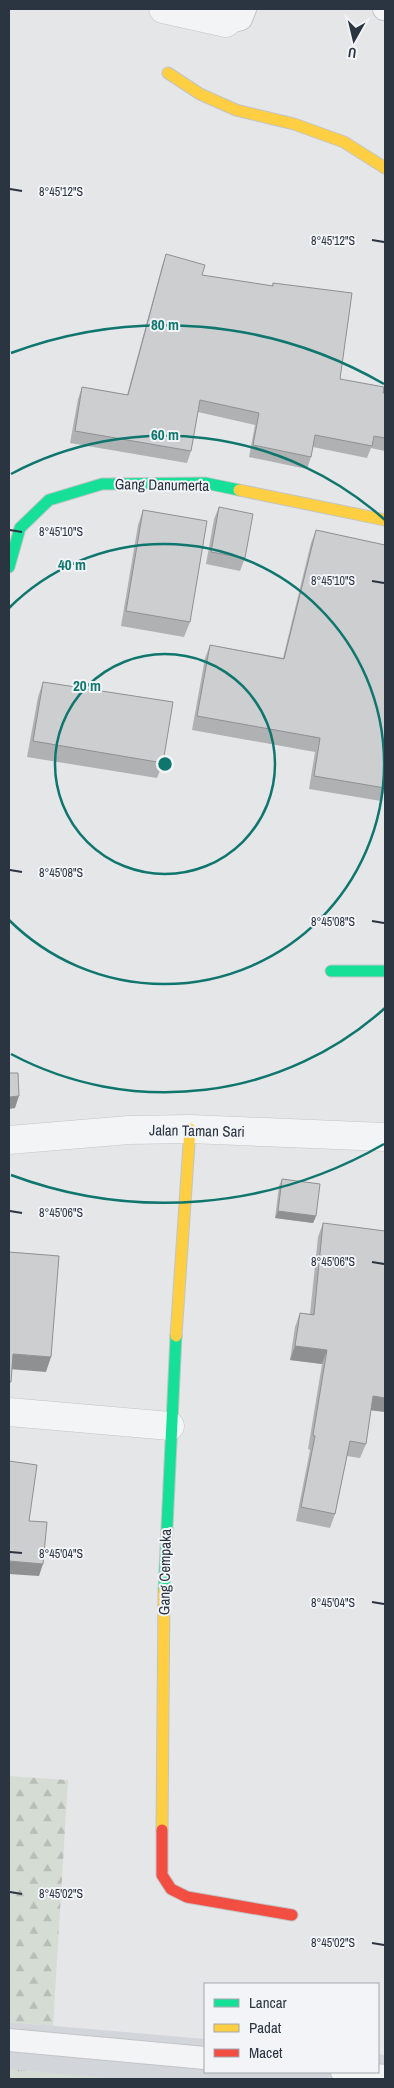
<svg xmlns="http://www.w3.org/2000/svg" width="394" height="2088" viewBox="0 0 394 2088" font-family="'Archivo Narrow',sans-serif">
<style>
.built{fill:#d2d6db}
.grass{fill:url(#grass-tufts)}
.forest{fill:url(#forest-firs)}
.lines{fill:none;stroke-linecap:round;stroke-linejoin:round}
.lane-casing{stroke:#c2c4c6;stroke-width:24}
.street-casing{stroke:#c2c4c6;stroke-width:29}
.fast-casing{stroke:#c2c4c6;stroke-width:13}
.slow-casing{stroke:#c2c4c6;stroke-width:13}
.jam-casing{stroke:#c2c4c6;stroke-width:13}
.lane{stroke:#f3f4f5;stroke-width:22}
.street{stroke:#f3f4f5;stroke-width:28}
.fast{stroke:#16e098;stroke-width:11}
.slow{stroke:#ffcf43;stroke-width:11}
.jam{stroke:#f24e42;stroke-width:11}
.wall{fill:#afb1b3}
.shaded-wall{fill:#8f9092}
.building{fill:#ccced0;stroke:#8f9092}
.ticks{fill:none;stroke:#2b3441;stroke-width:2}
.ring{fill:none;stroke:#0f766e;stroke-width:2.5}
.labels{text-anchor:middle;stroke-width:4;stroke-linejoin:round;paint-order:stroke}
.street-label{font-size:15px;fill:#2b3441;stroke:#f2f4f7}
.ticks-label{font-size:12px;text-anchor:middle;fill:#2b3441;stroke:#f2f4f7;stroke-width:4;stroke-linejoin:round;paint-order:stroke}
.centre{fill:#0f766e;stroke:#f2f4f7;stroke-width:2.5}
.ring-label{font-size:15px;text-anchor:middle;font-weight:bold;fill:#0f766e;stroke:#f2f4f7;stroke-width:4;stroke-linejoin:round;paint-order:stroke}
</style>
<defs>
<pattern id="grass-tufts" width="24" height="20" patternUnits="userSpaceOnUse" patternTransform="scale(1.25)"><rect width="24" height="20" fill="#d5dcd4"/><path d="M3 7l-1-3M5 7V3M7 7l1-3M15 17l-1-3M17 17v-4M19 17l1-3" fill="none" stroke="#b7bdb7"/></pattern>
<pattern id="forest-firs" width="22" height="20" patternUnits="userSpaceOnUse" patternTransform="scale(1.25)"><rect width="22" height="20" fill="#d5dcd4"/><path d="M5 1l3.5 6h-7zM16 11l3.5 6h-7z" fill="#b7bdb7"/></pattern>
</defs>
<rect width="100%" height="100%" fill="#e4e6e8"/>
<path class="built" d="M 9,2022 L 205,2039 L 205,2072 L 378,2072 L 378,2054 L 385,2055 L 385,2079 L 9,2079 Z"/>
<path class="grass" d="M 9,2069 L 118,2079 L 9,2079 Z"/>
<path class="forest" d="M 9,1776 L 68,1780 L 53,2026 L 9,2022 Z"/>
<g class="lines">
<g class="lane-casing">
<path id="lane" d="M 384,9 L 385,9
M 226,23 L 241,19 L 245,9
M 9,2040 L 205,2058
M 342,2072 L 385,2076"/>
</g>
<g class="street-casing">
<path id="street" d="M 163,9 L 226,23
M 9,1140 L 129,1130 L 190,1129 L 385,1137
M 9,1412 L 170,1426"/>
</g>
<g class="fast-casing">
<path id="fast" d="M 9,567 L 20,528 L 49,500 L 102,484 L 205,483 L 239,490
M 331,971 L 385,971
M 164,1591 L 176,1336"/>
</g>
<g class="slow-casing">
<path id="slow" d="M 168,73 L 200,94 L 236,110 L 294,124 L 344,142 L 385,168
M 239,490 L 385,520
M 176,1336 L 190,1129
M 162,1830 L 164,1591"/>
</g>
<g class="jam-casing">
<path id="jam" d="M 162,1830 L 162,1875 L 171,1889 L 187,1897 L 292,1915"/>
</g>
<use href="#lane" class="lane"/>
<use href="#street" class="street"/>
<use href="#fast" class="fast"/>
<use href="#slow" class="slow"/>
<use href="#jam" class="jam"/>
</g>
<path class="wall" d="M 166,254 L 202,275 L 272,286 L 273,283 L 340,379 L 385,393 L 385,451 L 371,448 L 367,458 L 313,447 L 311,457 L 307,469 L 249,457 L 255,425 L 198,412 L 191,451 L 187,463 L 70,443 L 78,399 L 82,387 L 127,395 L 162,266 Z
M 219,507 L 245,558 L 240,571 L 206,564 L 214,519 Z
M 143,510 L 190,622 L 184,637 L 121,626 L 138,525 Z
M 316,530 L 385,545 L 385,789 L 381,801 L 309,789 L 315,752 L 192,730 L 205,658 L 210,645 L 283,658 L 311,543 Z
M 43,682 L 163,763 L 157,778 L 27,757 L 38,697 Z
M 282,1179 L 316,1216 L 313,1223 L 275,1218 L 279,1186 Z
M 323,1223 L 371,1410 L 366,1444 L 360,1458 L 347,1456 L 335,1514 L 330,1528 L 296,1521 L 310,1450 L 308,1449 L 322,1364 L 290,1360 L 295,1327 L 300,1313 L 310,1314 L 318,1237 Z"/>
<path class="shaded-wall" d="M 19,1096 L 15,1108 L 9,1109 L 9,1097 Z
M 278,1211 L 316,1216 L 313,1223 L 275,1218 Z
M 295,1346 L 327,1350 L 322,1364 L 290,1360 Z
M 13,1354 L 51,1357 L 46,1372 L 9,1369 Z
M 373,1396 L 385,1398 L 385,1412 L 368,1410 Z
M 9,1561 L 43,1564 L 39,1576 L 9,1574 Z"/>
<path class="building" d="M 166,254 L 205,265 L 202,275 L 273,286 L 273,283 L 352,293 L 340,379 L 384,387 L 383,393 L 385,393 L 385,438 L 374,436 L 372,446 L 315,435 L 311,457 L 253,445 L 259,413 L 200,400 L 191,451 L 75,431 L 82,387 L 128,395 Z
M 219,507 L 253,514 L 245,558 L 211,552 Z
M 143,510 L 207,521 L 190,622 L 126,611 Z
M 316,530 L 385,545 L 385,788 L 314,776 L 320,738 L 197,716 L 210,645 L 284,659 Z
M 43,682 L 173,702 L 163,763 L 33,741 Z
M 9,1073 L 18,1073 L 19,1096 L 9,1097 Z
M 282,1179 L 320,1184 L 316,1216 L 278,1211 Z
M 323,1223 L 385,1231 L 385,1398 L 373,1396 L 366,1444 L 350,1441 L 335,1514 L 301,1507 L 315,1436 L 313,1435 L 327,1350 L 295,1346 L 300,1313 L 314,1315 Z
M 9,1252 L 59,1256 L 51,1357 L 13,1354 L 11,1382 L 9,1383 Z
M 9,1461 L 37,1465 L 29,1521 L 47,1522 L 43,1564 L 9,1561 Z"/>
<path class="ticks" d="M 10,189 L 22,191M 372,240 L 384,242M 10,530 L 22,532M 372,581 L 384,583M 10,870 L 22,872M 372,921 L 384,923M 10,1211 L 22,1213M 372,1262 L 384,1264M 10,1552 L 22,1553M 372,1602 L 384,1604M 10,1892 L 22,1894M 372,1943 L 384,1945"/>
<g class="ring">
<circle cx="165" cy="764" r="110"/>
<path d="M9 608A220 220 0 1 1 9 920"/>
<path d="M385 1008A329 329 0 0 1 11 1054M11 474A329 329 0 0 1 385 520"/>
<path d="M384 1144A439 439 0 0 1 11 1175M11 353A439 439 0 0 1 384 384"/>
</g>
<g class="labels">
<g class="street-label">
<text transform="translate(162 485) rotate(1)" y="5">Gang Danumerta</text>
<text transform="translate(197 1131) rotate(1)" y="5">Jalan Taman Sari</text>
<text transform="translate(165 1572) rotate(-89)" y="5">Gang Cempaka</text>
</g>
</g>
<g class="ticks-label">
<text x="61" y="196">8°45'12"S</text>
<text x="333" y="245">8°45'12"S</text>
<text x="61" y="536">8°45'10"S</text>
<text x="333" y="585">8°45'10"S</text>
<text x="61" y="877">8°45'08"S</text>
<text x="333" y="926">8°45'08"S</text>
<text x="61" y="1217">8°45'06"S</text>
<text x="333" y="1266">8°45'06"S</text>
<text x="61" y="1558">8°45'04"S</text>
<text x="333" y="1607">8°45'04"S</text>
<text x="61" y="1898">8°45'02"S</text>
<text x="333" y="1947">8°45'02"S</text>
</g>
<circle cx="165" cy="764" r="8" class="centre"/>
<g class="ring-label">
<text x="165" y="330">80 m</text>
<text x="165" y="440">60 m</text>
<text x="72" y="570">40 m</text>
<text x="87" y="691">20 m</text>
</g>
<rect width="394" height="2088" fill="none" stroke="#2b3441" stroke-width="20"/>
<rect x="204" y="1983" width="175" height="90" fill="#f2f4f7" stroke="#a2a7ae"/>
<rect x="214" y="1999" width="25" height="8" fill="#16e098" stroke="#a2a7ae"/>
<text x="249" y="2008" font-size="15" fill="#2b3441">Lancar</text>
<rect x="214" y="2024" width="25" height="8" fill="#ffcf43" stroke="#a2a7ae"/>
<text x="249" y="2033" font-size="15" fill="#2b3441">Padat</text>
<rect x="214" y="2049" width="25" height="8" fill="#f24e42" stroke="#a2a7ae"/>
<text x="249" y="2058" font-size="15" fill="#2b3441">Macet</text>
<g transform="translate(354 40) rotate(188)" stroke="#f2f4f7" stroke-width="4" paint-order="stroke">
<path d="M0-4L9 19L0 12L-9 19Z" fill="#2b3441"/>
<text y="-8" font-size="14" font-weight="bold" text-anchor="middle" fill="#2b3441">U</text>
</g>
</svg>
